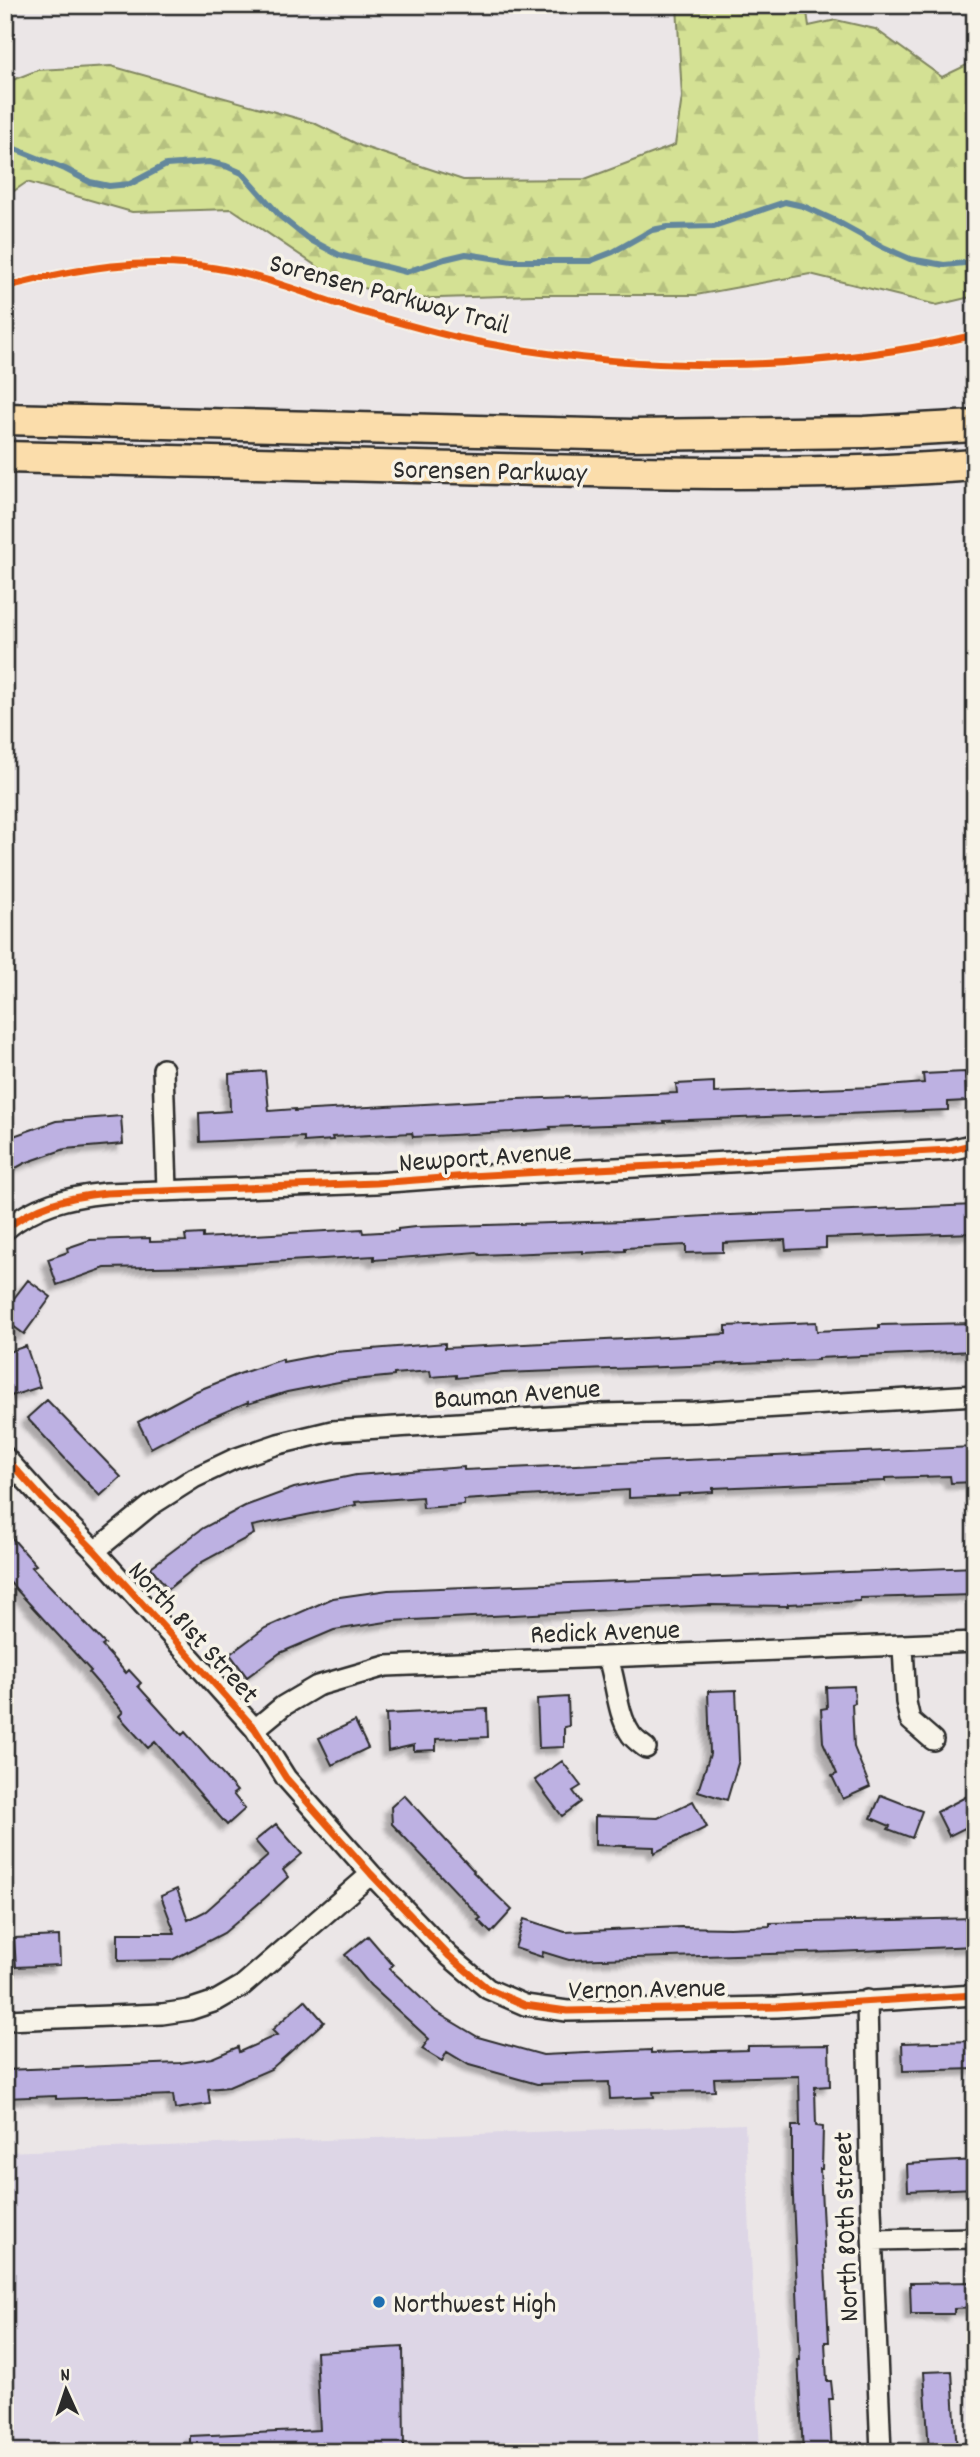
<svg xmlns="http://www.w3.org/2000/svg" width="980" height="2457" viewBox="0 0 980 2457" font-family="Dekko,sans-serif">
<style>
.built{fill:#ddd6e6}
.forest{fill:url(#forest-firs);stroke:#808660;stroke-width:2}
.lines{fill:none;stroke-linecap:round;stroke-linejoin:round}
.stream{stroke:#63879c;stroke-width:6}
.building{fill:#bdb1e2;stroke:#2b2b2b;stroke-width:2;filter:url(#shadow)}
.street-casing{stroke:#2b2b2b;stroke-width:24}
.primary-casing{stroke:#2b2b2b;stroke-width:35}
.street{stroke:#f7f3e8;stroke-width:19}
.primary{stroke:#fbddab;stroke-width:30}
.cycleway-casing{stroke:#f7f3e8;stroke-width:11}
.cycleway{stroke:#e8590c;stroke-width:7}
.poi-dot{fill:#1f6fb2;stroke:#f7f3e8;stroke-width:2.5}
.labels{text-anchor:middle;stroke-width:7;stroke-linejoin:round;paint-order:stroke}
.street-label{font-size:28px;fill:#2b2b2b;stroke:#f7f3e8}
.poi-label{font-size:28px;fill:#2b2b2b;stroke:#f7f3e8;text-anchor:start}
</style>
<defs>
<pattern id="forest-firs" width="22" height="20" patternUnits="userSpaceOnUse" patternTransform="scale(1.75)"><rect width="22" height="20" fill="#d4e194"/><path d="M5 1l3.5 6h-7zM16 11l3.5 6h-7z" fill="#b6c180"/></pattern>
<filter id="shadow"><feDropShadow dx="-6" dy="6" stdDeviation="2" flood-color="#0004"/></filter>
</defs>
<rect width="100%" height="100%" fill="#ebe6e7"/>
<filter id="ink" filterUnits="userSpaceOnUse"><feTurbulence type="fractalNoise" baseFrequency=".0143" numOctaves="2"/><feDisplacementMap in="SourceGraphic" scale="14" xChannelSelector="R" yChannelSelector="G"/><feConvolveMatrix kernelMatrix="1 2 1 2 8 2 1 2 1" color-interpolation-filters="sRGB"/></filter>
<g filter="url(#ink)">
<path class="built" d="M 745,2124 L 760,2452 L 5,2452 L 5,2152 Z"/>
<path class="forest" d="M 677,5 L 806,5 L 809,26 L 836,20 L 875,29 L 942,77 L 975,61 L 975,296 L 937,305 L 810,274 L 696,295 L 534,295 L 408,299 L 340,282 L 232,209 L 132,212 L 27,182 L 5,197 L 5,83 L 38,70 L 111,66 L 314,123 L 361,146 L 463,180 L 585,179 L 675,145 L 682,97 Z"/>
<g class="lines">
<path class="stream" d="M 5,145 L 65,169 L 90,182 L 109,186 L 130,184 L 166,165 L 209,162 L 226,166 L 242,173 L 281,217 L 307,238 L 339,255 L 406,272 L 445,259 L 466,254 L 512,261 L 590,261 L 613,252 L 652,230 L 668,227 L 714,226 L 785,202 L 803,206 L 834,220 L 883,247 L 910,259 L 944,265 L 975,262"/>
</g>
<path class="building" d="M 265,1071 L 269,1111 L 295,1109 L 295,1111 L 517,1099 L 677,1093 L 676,1084 L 714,1082 L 714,1093 L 874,1087 L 924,1083 L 923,1074 L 965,1072 L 966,1101 L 948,1102 L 948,1110 L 664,1121 L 665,1123 L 550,1127 L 551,1129 L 511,1132 L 413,1137 L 412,1133 L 332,1137 L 333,1140 L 304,1142 L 304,1137 L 200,1142 L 199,1113 L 230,1111 L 229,1074 Z
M 121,1116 L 123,1144 L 65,1149 L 25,1163 L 5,1174 L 5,1139 L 56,1121 Z
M 975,1205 L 975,1233 L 826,1238 L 826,1248 L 786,1250 L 785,1240 L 723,1243 L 723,1252 L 686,1253 L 686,1245 L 625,1248 L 625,1251 L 583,1253 L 583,1251 L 480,1255 L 477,1252 L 374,1260 L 374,1256 L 204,1266 L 105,1268 L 57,1285 L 48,1259 L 68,1252 L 67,1248 L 90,1240 L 150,1238 L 150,1242 L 186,1241 L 185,1235 L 203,1234 L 203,1238 L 362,1229 L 363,1233 L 398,1231 L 398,1229 L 415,1227 L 624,1221 L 706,1216 Z
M 28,1280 L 51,1297 L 24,1334 L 5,1320 L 5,1310 Z
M 816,1322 L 817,1331 L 879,1328 L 879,1325 L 974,1323 L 975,1351 L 818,1358 L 818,1360 L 717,1364 L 717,1365 L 503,1373 L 456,1378 L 456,1375 L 431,1377 L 430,1371 L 394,1374 L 394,1376 L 344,1381 L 287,1392 L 248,1404 L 248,1402 L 192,1426 L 151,1448 L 138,1422 L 194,1392 L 239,1374 L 283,1359 L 283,1362 L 335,1352 L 445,1343 L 445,1348 L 726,1334 L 726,1326 Z
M 26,1346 L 40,1387 L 11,1396 L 5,1379 L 5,1353 Z
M 47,1400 L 121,1477 L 100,1496 L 27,1418 Z
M 973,1447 L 975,1482 L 951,1483 L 950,1476 L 885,1478 L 885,1481 L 713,1488 L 713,1492 L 679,1494 L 679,1496 L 629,1498 L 629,1490 L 525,1496 L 464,1500 L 464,1505 L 423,1508 L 422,1497 L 355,1502 L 356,1505 L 252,1526 L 254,1534 L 202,1562 L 168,1589 L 151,1567 L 203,1528 L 245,1506 L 294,1488 L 356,1475 L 464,1467 L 464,1470 Z
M 5,1530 L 36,1565 L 32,1567 L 105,1644 L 102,1646 L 126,1673 L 129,1670 L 141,1683 L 138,1686 L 182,1735 L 185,1732 L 237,1791 L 233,1794 L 245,1809 L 227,1825 L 155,1742 L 148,1748 L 119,1716 L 123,1712 L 89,1673 L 91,1671 L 5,1577 Z
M 975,1567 L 975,1595 L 860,1598 L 860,1601 L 788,1604 L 788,1606 L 710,1605 L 393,1621 L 334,1630 L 280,1653 L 247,1677 L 230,1654 L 265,1628 L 333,1598 L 388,1590 Z
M 854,1686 L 855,1703 L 852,1704 L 854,1747 L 870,1787 L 843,1799 L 832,1776 L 837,1774 L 823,1742 L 821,1709 L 827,1708 L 826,1687 Z
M 736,1690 L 739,1760 L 727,1800 L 698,1791 L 710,1754 L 708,1691 Z
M 568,1697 L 569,1726 L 564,1727 L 564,1747 L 539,1748 L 537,1699 Z
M 487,1709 L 488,1737 L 436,1739 L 436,1750 L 414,1751 L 414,1745 L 388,1751 L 386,1714 Z
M 355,1721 L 368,1748 L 332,1765 L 319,1738 Z
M 562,1761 L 581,1786 L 573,1791 L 581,1802 L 562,1816 L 535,1780 Z
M 975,1792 L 975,1823 L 949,1836 L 937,1812 Z
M 404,1795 L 474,1871 L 473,1872 L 512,1910 L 491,1933 L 478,1920 L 481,1918 L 392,1824 L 391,1807 Z
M 881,1795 L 922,1811 L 912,1838 L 888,1829 L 890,1826 L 871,1818 Z
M 693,1801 L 707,1827 L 654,1853 L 654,1847 L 595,1845 L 595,1816 L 658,1818 Z
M 276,1824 L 302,1854 L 283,1870 L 288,1877 L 265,1898 L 224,1933 L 172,1960 L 118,1961 L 118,1933 L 175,1933 L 161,1896 L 177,1889 L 188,1920 L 206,1911 L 268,1856 L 255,1841 Z
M 975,1918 L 975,1946 L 836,1952 L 569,1960 L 543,1952 L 542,1957 L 515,1948 L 524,1919 L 565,1932 L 681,1927 L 730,1928 L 770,1926 L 770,1923 Z
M 59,1936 L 60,1965 L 16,1967 L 14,1938 Z
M 368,1936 L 393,1965 L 389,1968 L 436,2012 L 478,2037 L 543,2055 L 651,2050 L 651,2053 L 714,2051 L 748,2050 L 748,2046 L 829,2045 L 830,2086 L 815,2087 L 816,2126 L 823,2127 L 822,2169 L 820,2169 L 829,2342 L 825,2342 L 827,2381 L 831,2381 L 833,2399 L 829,2399 L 832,2452 L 803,2452 L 798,2360 L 800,2360 L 792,2174 L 792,2126 L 800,2126 L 799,2076 L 714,2078 L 715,2091 L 653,2092 L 654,2097 L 610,2099 L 609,2082 L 537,2084 L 469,2065 L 447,2052 L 442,2061 L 422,2049 L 429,2039 L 370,1985 L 345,1955 Z
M 305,2000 L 324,2022 L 271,2069 L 229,2087 L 208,2089 L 210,2104 L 175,2109 L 173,2095 L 56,2099 L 56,2096 L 5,2098 L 5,2070 L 180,2063 L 212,2058 L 238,2047 L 239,2052 L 277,2035 L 272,2030 Z
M 975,2041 L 975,2069 L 903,2071 L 902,2043 Z
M 975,2160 L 975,2188 L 908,2191 L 907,2164 Z
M 975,2282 L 975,2308 L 954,2309 L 954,2314 L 911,2314 L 910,2283 Z
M 403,2347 L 404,2452 L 190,2452 L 190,2436 L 320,2430 L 316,2352 Z
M 952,2371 L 957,2452 L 929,2452 L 924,2372 Z"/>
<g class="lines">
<g class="street-casing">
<path id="street" d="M 163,1069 L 167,1190
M 5,1230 C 34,1205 68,1197 106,1193 L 376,1183 L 469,1176 L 950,1150 L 975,1144
M 5,1457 L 42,1498 L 95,1551 L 255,1729 L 286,1778 L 371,1874 L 449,1956 L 488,1989 L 525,2005 L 567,2011 L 777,2007 L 975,1995
M 95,1551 L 150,1506 L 194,1478 L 234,1459 L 278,1444 L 332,1431 L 600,1414 L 694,1412 L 975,1395
M 903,1647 L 906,1702 L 910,1720 L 933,1740
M 608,1658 C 616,1681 617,1713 630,1733 C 633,1739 641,1744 646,1748
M 255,1729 L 283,1706 L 317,1686 L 386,1666 L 975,1642
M 867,2000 L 871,2208 L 881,2452
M 5,2020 L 162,2014 L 189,2010 L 216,2001 L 242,1986 L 371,1874
M 873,2240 L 975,2238"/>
</g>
<g class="primary-casing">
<path id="primary" d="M 5,419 L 632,435 L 864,432 L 975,426
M 5,457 C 170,460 334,465 498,469 C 657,473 816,477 975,465"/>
</g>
<use href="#street" class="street"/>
<use href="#primary" class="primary"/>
<g class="cycleway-casing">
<path id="cycleway" d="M 5,287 C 74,269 144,256 215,268 C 266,276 313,297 362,312 C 394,321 427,331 459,338 C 629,374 806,374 975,335
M 5,1230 C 34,1205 68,1197 106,1193 L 376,1183 L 469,1176 L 950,1150 L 975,1144
M 5,1457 L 42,1498 L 95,1551 L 255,1729 L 286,1778 L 371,1874 L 449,1956 L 488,1989 L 525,2005 L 567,2011 L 777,2007 L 975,1995"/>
</g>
<use href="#cycleway" class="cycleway"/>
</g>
</g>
<circle class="poi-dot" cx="379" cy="2302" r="7"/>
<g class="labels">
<g class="street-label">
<text transform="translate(390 292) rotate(15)" y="10">Sorensen Parkway Trail</text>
<text transform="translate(490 469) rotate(1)" y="10">Sorensen Parkway</text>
<text transform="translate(485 1155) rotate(-4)" y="10">Newport Avenue</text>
<text transform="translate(517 1392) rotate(-4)" y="10">Bauman Avenue</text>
<text transform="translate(605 1630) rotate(-2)" y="10">Redick Avenue</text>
<text transform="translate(195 1631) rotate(48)" y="10">North 81st Street</text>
<text transform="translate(647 1987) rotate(-1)" y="10">Vernon Avenue</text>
<text transform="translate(844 2227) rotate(-92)" y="10">North 80th Street</text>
</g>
<g class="poi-label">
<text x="393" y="2312">Northwest High</text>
</g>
</g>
<rect width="980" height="2457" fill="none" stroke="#f7f3e8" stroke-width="28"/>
<rect x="14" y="14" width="952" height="2429" fill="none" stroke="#2b2b2b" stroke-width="2.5" filter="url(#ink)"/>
<g transform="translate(66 2390) rotate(357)" stroke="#f7f3e8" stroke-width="5" paint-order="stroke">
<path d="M0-5L12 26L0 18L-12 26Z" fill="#2b2b2b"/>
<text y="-10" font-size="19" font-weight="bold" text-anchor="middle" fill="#2b2b2b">N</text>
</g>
</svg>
